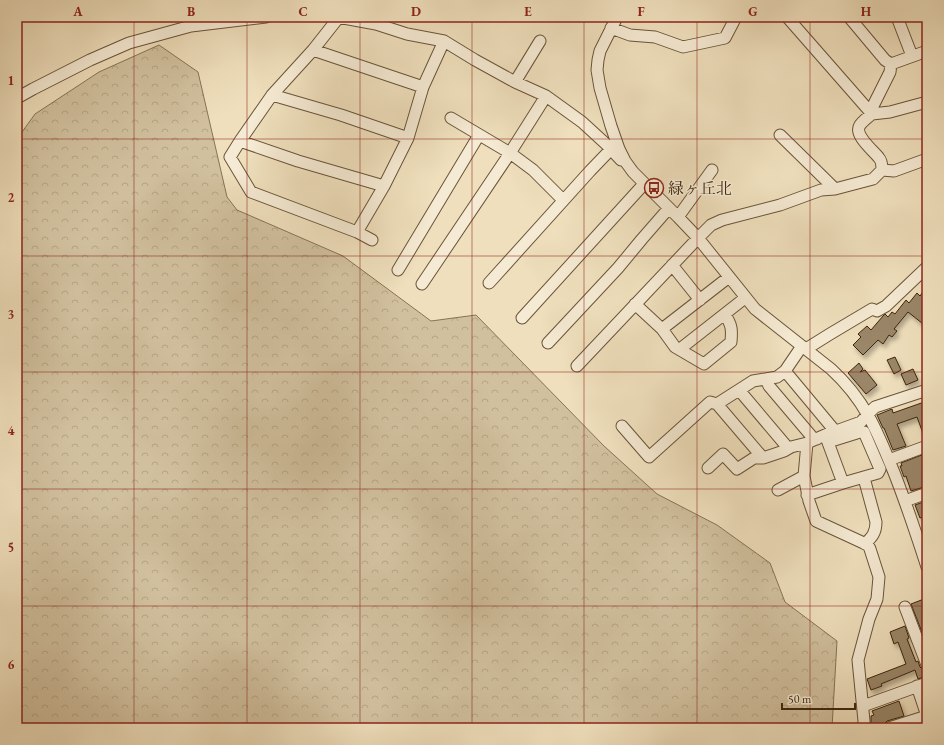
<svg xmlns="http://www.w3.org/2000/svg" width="944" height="745" viewBox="0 0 944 745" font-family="'EB Garamond','Noto Serif JP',serif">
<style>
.forest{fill:url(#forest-crowns);stroke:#887356}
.building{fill:#9a8668;stroke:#3e260d;filter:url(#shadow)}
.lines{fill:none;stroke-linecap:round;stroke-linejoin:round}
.minor-casing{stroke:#6a5439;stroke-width:13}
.minor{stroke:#f5ead3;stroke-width:11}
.grid{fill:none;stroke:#8f2418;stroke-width:1;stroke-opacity:0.55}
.labels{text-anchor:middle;stroke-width:3;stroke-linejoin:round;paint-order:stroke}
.poi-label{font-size:16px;fill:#3e260d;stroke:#f5ead3;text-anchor:start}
.neatline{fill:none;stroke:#8f2418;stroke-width:1.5}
.grid-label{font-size:13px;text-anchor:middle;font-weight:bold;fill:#8f2418}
</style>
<defs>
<pattern id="forest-crowns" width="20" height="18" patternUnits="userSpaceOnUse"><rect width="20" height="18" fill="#d1c09e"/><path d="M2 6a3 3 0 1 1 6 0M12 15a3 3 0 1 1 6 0" fill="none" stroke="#b4a587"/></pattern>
<filter id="shadow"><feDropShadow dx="2.5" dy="4" stdDeviation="2" flood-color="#0004"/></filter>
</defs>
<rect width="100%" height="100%" fill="#efdfbc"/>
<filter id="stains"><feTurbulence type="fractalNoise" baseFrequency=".005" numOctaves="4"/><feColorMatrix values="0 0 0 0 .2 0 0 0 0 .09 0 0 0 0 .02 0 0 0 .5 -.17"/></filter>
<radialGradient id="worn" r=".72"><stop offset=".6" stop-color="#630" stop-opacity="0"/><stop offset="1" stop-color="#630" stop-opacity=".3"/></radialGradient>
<path class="forest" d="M 159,45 L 198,72 L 227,197 L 237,210 L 343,256 L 431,321 L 476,315 L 604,446 L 657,494 L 717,525 L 770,563 L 785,602 L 837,641 L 832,728 L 17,728 L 17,139 L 35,114 L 99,72 Z"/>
<path class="building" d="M 927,286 L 927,327 L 908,312 L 894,329 L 897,331 L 892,337 L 889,335 L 883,344 L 878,340 L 863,355 L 853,345 L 861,337 L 858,334 L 867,326 L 871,330 L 883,316 L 885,314 L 888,317 L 892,312 L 895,314 L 906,300 L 909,303 L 917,293 L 920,296 Z
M 895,357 L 901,370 L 894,374 L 887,360 Z
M 859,363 L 863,369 L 860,372 L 865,370 L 877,385 L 866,394 L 848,373 Z
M 913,369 L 918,380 L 906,385 L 901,374 Z
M 927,401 L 927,439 L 925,439 L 917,417 L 897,424 L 906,446 L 893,450 L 884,428 L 883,428 L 877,415 L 892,409 L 893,413 Z
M 927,453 L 927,486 L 911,491 L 906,476 L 904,477 L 900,466 L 902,466 L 901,463 Z
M 926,501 L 927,516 L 920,518 L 915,505 Z
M 924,599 L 927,606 L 927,645 L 911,604 Z
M 905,626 L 909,638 L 907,639 L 916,662 L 918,661 L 920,667 L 924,671 L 926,676 L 918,679 L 915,670 L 881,684 L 882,686 L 871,690 L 867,679 L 906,664 L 898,642 L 894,644 L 890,632 Z
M 899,701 L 904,716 L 887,721 L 884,724 L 882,728 L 873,728 L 871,723 L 871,716 L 874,715 L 872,711 Z"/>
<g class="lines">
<g class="minor-casing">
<path id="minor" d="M 338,17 L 376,24 L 407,34 L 444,41 L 475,60 L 515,82 L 546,96 L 582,122 L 606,144 L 621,160
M 339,17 L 313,50 L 272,95 L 240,141 L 230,157 L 251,192 L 357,232 L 384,186 L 408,138 L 423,87 L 444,41
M 617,17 L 600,51 L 598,60 L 597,70 L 600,88 L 611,126 L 619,149 L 625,161 L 633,172 L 678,217 L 698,238 L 755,309 L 831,369 C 866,401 878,433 895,475 C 907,506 917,536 927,567
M 787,17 L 872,114 L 890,112 L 927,102
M 849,17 L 885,60 L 891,64 L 927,51
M 897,17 L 912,56
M 611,28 L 630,35 L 655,37 L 683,47 L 725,38 L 736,17
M 313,50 L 423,87
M 515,82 L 540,41
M 272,95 L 341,115 L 408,138
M 17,98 L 33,89 L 90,60 L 129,43 L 191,26 L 266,17
M 451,118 L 510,153 L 533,170 L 563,200
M 780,135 L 835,189
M 240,141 L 298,161 L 384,186
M 882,170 L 894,171 L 927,159
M 678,217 L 712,170
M 357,232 L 372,240
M 672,265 L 700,300
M 398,270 L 479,135
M 489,283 L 590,171 L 615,145
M 422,284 L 510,153 L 546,96
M 635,304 L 662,329 L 675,347 L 704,364 L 731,342 C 732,330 732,325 725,315
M 522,318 L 644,184
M 662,329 L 729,277
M 548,343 L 618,268 L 642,239 L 669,208
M 680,349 L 745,298
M 806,349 L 830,334 L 872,309 L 877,311 L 886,306 L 927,267
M 577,366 L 698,238 L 711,225 L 722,220 L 780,205 L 821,190 L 835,189 L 873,179 L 882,170 C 882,167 882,161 879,158 C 874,151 853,135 860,125 C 863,121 868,117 872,114 L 872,108 L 890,72 L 891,64
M 785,371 L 835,431
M 766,379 L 769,386 L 813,438 L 817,439
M 739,390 L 788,448
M 717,404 L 763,458
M 622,426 L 649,457 L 710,402 L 717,404 L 753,381 L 777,377 L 785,371 L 802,346
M 826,437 L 843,483
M 807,443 L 804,476 L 809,501 L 816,521 L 868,545 L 870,549 L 879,577 L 877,599 L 869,619 L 858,660 L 864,721 L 864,728
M 889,460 L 927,446
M 708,468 L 723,454 L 737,469 L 754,458 L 763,458 L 784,451 L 791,447 L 807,443 L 825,435 L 861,422 L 868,414 L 875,407 L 927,390
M 864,478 L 876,522 C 876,533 872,537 865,544
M 778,490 L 804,476
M 807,495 L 843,483 L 878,473 L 880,469 L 864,432 L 860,432 L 828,442
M 905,501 L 927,493
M 905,607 L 927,665
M 917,686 L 927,716
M 863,706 L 927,683
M 889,728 L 927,716"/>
</g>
<use href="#minor" class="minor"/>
</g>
<path class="grid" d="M 134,17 L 134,728M 247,17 L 247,728M 360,17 L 360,728M 472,17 L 472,728M 584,17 L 584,728M 697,17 L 697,728M 810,17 L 810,728M 17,139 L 927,139M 17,256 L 927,256M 17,372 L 927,372M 17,489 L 927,489M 17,606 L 927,606"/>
<defs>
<g id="bus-ring" transform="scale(1)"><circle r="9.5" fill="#f5ead3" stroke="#8f2418" stroke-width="1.5"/><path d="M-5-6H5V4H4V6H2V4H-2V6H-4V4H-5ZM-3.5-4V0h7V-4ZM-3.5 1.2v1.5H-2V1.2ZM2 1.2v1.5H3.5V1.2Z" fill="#8f2418"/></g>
</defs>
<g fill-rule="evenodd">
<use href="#bus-ring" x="654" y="188"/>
</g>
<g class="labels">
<g class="poi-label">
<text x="668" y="194">緑ヶ丘北</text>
</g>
</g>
<rect width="944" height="745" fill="none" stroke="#efdfbc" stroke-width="44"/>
<path d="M782 703v6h73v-6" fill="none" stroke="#3e260d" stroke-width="2"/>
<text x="788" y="703" font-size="12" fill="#3e260d" stroke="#f5ead3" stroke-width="3" paint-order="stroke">50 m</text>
<rect x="22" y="22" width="900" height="701" class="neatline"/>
<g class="grid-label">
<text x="78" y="16">A</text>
<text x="191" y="16">B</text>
<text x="303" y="16">C</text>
<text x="416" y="16">D</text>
<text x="528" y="16">E</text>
<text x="641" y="16">F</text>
<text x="753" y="16">G</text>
<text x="866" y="16">H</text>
<text x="11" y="85">1</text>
<text x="11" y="202">2</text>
<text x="11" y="319">3</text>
<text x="11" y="435">4</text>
<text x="11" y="552">5</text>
<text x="11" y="669">6</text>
</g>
<rect width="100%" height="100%" filter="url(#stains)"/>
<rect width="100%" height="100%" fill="url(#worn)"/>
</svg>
